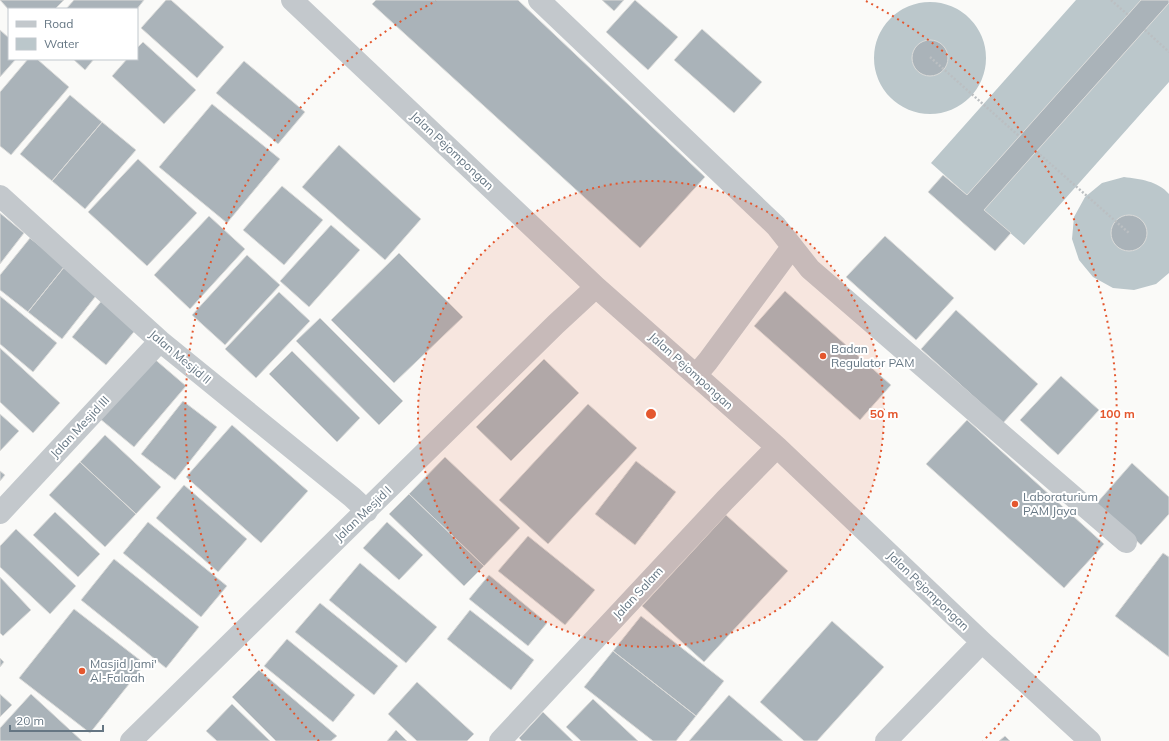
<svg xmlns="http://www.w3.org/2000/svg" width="1169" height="741" viewBox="0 0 1169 741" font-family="Mulish,sans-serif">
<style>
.water{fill:#bbc7cb}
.building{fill:#aab3b9;stroke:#dcdcda}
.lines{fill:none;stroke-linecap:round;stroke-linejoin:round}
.path{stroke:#bbbfc2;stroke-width:2.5;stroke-dasharray:2 2;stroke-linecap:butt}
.minor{stroke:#c3c8cc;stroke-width:22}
.ring{fill:none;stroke:#e4572e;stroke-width:2;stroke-dasharray:2 4}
.poi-dot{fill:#e4572e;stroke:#fff;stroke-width:1.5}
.labels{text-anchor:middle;stroke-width:4;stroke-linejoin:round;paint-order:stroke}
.street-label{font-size:12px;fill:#657683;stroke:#fff}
.poi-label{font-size:12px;fill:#657683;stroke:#fff;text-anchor:start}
.centre{fill:#e4572e;stroke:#fff;stroke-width:2}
.ring-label{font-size:12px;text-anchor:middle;font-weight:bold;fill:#e4572e;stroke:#fff;stroke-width:4;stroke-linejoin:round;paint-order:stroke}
</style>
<rect width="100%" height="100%" fill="#fafaf8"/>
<path class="water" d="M 1076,0 L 1141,0 L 967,195 L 931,163 Z
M874 58a56 56 0 1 1 112 0a56 56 0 1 1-112 0Z
M 1169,3 L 1169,82 L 1024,245 L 984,210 Z
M 1124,177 C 1140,179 1158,181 1169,194 L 1169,273 L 1156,284 L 1134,290 L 1113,288 L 1093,277 L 1079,260 L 1072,239 L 1074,217 L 1085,197 L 1102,183 Z"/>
<path class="building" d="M 0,0 L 64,0 L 55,9 L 9,10 Z
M 74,0 L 144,0 L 137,9 L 66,9 Z
M 166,0 L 171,0 L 224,47 L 197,78 L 141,28 Z
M 376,0 L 518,0 L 705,177 L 640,248 L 372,4 Z
M 602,0 L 624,0 L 614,11 Z
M 635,0 L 678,37 L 648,70 L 606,32 Z
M 1141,0 L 1169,0 L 1169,3 L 984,210 L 1011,233 L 995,251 L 928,192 L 943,175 L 967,195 Z
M 702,29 L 762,82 L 734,113 L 674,60 Z
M 0,30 L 9,38 L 9,59 L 16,59 L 0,77 Z
M912 58a18 18 0 1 1 36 0a18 18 0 1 1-36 0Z
M 143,42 L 196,90 L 164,124 L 112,76 L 127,59 L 137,59 L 137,48 Z
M 28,59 L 37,59 L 69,87 L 11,155 L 0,146 L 0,92 Z
M 73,59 L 94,59 L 85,70 Z
M 244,61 L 305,112 L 278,144 L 216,93 Z
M 70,95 L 102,122 L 52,181 L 20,154 Z
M 212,104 L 280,159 L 227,223 L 159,167 Z
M 102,122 L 136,150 L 85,209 L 52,181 Z
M 339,145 L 421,219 L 385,260 L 302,187 Z
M 138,159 L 197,213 L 147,266 L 88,212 Z
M 282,186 L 323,220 L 284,265 L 243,230 Z
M 0,213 L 24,233 L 0,264 Z
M1111 233a18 18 0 1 1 36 0a18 18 0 1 1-36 0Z
M 209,216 L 245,249 L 190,309 L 154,275 Z
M 331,225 L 360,250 L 309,307 L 280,281 Z
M 885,236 L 954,298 L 916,340 L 846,277 Z
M 30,238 L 65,266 L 28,312 L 0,290 L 0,275 Z
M 399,253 L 463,317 L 394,383 L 331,320 Z
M 247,255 L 280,285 L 225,345 L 192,315 Z
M 65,266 L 99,292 L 62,339 L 28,312 Z
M 785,291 L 891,385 L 860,420 L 754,326 Z
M 279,292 L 310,321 L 256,378 L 225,349 Z
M 0,296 L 57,343 L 33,372 L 0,344 Z
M 103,299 L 138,327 L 106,365 L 72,337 Z
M 956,310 L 1038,384 L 1003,423 L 921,349 Z
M 320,318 L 403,401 L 379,425 L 296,341 Z
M 0,348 L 60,403 L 33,433 L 0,402 Z
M 292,351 L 360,418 L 337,442 L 269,374 Z
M 151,356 L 186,386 L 134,447 L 99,418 Z
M 544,359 L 579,393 L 511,461 L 476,427 Z
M 1061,376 L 1099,410 L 1058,455 L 1020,420 Z
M 183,401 L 217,427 L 175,480 L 141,454 Z
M 588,404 L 637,448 L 548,544 L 499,500 Z
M 0,414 L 19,431 L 0,451 Z
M 967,420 L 1104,544 L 1064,588 L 926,464 Z
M 232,425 L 308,491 L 261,543 L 186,477 Z
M 105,435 L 161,487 L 136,514 L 80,462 Z
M 445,457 L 520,528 L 484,566 L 409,494 Z
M 636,461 L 676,492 L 635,545 L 595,514 Z
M 80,462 L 136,514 L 105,547 L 49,495 Z
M 1132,463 L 1169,497 L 1169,514 L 1141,545 L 1096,504 Z
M 0,471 L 5,475 L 0,481 Z
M 184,485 L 247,539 L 218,572 L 156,518 Z
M 409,494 L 484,566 L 464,586 L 389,514 Z
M 55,512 L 100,554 L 78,577 L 33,535 Z
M 726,515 L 788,571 L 704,662 L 642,606 Z
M 148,522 L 227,586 L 201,617 L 123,553 Z
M 387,522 L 423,555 L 399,580 L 363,548 Z
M 16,529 L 76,586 L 50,614 L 0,567 L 0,546 Z
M 528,536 L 595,590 L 565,625 L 498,571 Z
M 1163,553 L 1169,557 L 1169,657 L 1115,616 Z
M 114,559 L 199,627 L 166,668 L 81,600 Z
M 360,563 L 437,627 L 406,663 L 329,600 Z
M 489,575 L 547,623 L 528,646 L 469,599 Z
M 0,577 L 31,610 L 3,636 L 0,633 Z
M 320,603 L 398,666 L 374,695 L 295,632 Z
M 74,609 L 145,664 L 90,733 L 19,678 Z
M 470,610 L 534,660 L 511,690 L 447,639 Z
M 641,616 L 724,681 L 696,716 L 613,651 Z
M 832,621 L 884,667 L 817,741 L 804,741 L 760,702 Z
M 287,639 L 355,695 L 333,722 L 264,666 Z
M 613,651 L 696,716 L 676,741 L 653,741 L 584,687 Z
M 0,658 L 4,662 L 0,667 Z
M 259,670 L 337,736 L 331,741 L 276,741 L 232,697 Z
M 417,682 L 474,734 L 467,741 L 417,741 L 388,714 Z
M 0,694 L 12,705 L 0,717 Z
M 31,694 L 82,741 L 0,741 L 0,728 Z
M 729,695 L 783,741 L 689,741 Z
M 593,699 L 638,741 L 581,741 L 566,727 Z
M 232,704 L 270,741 L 217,741 L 206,731 Z
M 543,712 L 573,741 L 522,741 L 519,738 Z
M 396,730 L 407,741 L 387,741 Z
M 1005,736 L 1010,741 L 999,741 Z"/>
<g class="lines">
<path class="path" d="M 1111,0 L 1128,15
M 1145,30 L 1169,52
M 930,57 L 1019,136
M 1037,152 L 1129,233"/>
<path class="minor" d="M 292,0 L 596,287 L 777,447 L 982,642 L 1090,741
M 539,0 L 776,226 L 810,269 L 1126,542
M 0,196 L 160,341 L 352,497 L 367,511
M 696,375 L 708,361 L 792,247
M 0,513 L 160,341
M 131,741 L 556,324 L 596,287
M 500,741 L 725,500 L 777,447
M 886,741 L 982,642"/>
</g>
<circle cx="651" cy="414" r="233" fill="#e4572e" fill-opacity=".12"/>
<g class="ring">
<circle cx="651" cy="414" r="233"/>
<path d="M319 741A466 466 0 0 1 436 1M866 1A466 466 0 0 1 983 741"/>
</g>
<g class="poi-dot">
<circle cx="823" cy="356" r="4"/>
<circle cx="1015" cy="504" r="4"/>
<circle cx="82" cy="671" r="4"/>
</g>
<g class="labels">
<g class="street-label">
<text transform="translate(452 151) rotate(43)" y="4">Jalan Pejompongan</text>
<text transform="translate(180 357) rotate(40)" y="4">Jalan Mesjid II</text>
<text transform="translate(691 371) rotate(42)" y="4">Jalan Pejompongan</text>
<text transform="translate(80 427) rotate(-47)" y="4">Jalan Mesjid III</text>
<text transform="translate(363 514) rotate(-44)" y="4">Jalan Mesjid I</text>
<text transform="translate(928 591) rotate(44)" y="4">Jalan Pejompongan</text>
<text transform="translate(638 593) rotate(-47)" y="4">Jalan Salam</text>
</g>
<g class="poi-label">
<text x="831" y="353">Badan<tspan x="831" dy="14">Regulator PAM</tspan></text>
<text x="1023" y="501">Laboraturium<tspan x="1023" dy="14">PAM Jaya</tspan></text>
<text x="90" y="668">Masjid Jami'<tspan x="90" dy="14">Al-Falaah</tspan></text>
</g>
</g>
<circle cx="651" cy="414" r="6" class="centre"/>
<g class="ring-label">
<text x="884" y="418">50 m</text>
<text x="1117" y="418">100 m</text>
</g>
<rect x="8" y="8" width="130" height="52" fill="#ffffff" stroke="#c1c8cd"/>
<rect x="16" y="21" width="20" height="6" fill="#c3c8cc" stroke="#c1c8cd"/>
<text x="44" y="28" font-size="12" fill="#657683">Road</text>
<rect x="16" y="38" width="20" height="12" fill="#bbc7cb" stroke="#c1c8cd"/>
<text x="44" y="48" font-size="12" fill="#657683">Water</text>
<path d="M10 725v6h93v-6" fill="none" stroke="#657683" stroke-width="2"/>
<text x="16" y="725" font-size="12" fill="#657683" stroke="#ffffff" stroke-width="3" paint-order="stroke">20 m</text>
</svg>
